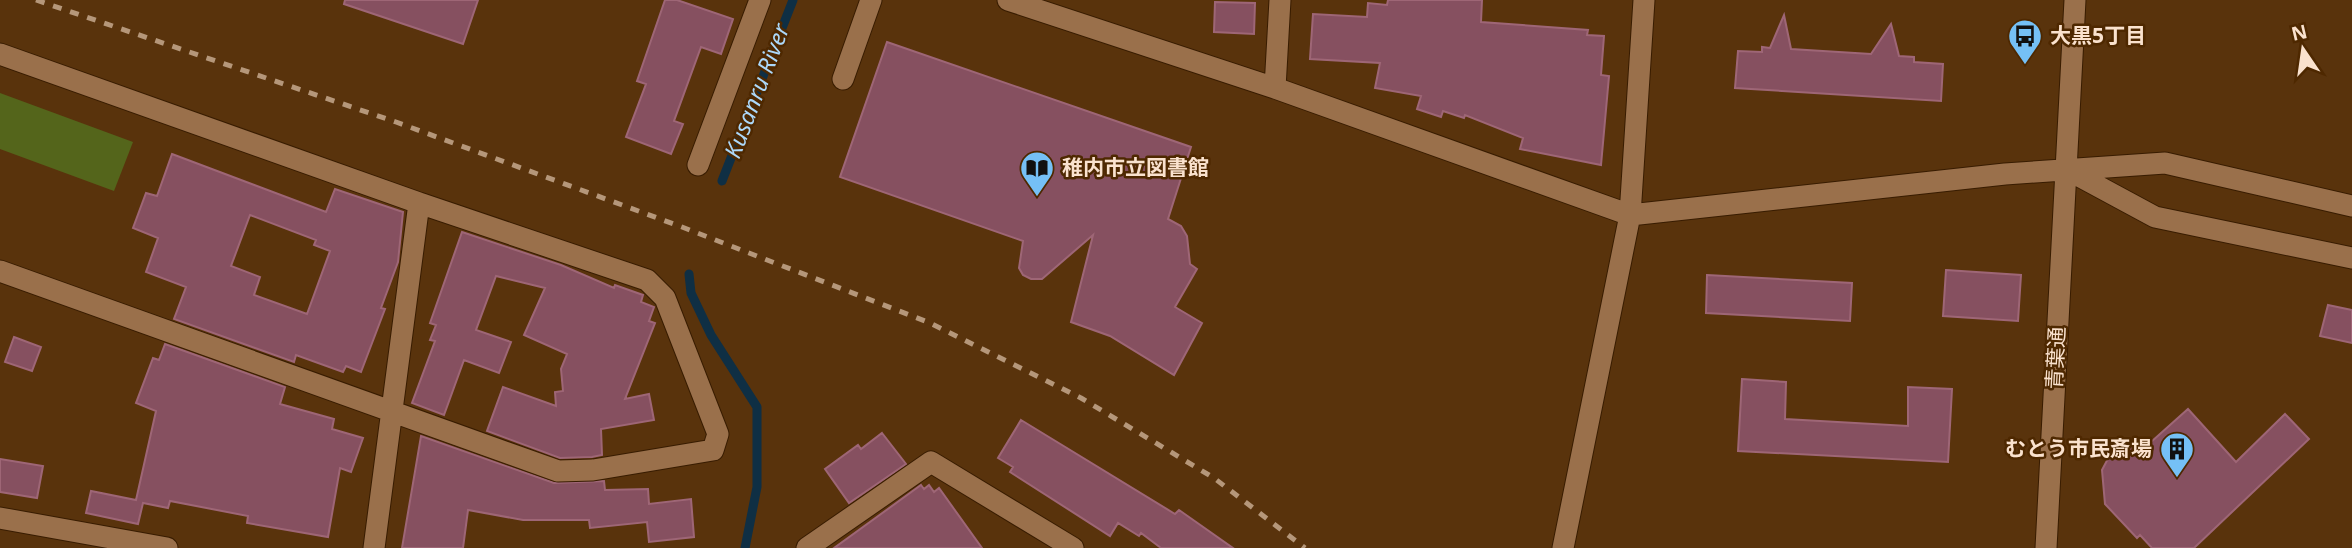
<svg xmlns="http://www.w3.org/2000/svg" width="2352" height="548" viewBox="0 0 2352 548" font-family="'Noto Sans','Noto Sans JP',sans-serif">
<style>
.green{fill:#54651b}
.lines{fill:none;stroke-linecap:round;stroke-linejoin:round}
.stream{stroke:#0f2f44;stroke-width:9}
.building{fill:#865060;stroke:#9e6676;stroke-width:2;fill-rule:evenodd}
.minor-casing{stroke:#381c01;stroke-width:23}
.minor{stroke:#9a704b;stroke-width:21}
.rail{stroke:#b5977a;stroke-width:5;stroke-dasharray:9 9;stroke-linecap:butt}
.labels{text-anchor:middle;stroke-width:5;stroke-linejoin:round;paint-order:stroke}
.poi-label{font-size:21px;font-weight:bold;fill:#fae2ce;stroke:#4e2800;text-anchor:start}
.street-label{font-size:21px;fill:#fae2ce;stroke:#4e2800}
.water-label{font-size:23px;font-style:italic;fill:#acd8f9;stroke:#4e2800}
</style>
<rect width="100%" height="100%" fill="#59330c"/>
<path class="green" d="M 0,93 L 133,142 L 114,191 L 0,149 Z"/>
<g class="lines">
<path class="stream" d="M 722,181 L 793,0
M 689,274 L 691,293 L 711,335 L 757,407 L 757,487 L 745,548"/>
</g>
<path class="building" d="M 345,0 L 478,0 L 463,44 L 344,4 Z
M 665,0 L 677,0 L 733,19 L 721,54 L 701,47 L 674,121 L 683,124 L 671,154 L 626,137 L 646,84 L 637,81 Z
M 1388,0 L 1482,0 L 1481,22 L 1588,30 L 1587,35 L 1604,36 L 1601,75 L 1609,76 L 1601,165 L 1520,149 L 1523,138 L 1465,115 L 1464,118 L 1443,111 L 1441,117 L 1417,109 L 1421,96 L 1375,88 L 1380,63 L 1310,59 L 1313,14 L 1367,17 L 1368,3 L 1387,5 Z
M 1215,2 L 1255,3 L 1254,34 L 1214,32 Z
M 1784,15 L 1791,49 L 1871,54 L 1891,24 L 1899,56 L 1914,57 L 1914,62 L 1943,64 L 1941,101 L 1735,88 L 1738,51 L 1762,52 L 1762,47 L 1770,48 Z
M 887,42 L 1191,147 L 1168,219 L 1181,226 L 1187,236 L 1190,264 L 1197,269 L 1175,307 L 1202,323 L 1174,375 L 1110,336 L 1071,322 L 1093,235 L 1042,279 L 1031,279 L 1023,275 L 1019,268 L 1023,241 L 840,177 Z
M 172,154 L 326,212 L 335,189 L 403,212 L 398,262 L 381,308 L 385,309 L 361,372 L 346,366 L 343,372 L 296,355 L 294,362 L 174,319 L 186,287 L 146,272 L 158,238 L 133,228 L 146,193 L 157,196 ZM 250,215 L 316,240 L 314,245 L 330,251 L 307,314 L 254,295 L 260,277 L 231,266 Z
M 462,232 L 561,265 L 614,288 L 615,285 L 643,295 L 641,302 L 654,307 L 649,321 L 655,323 L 625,399 L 649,394 L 654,420 L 601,429 L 602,455 L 592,457 L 560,458 L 487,431 L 503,387 L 556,406 L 555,392 L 563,391 L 561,369 L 567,354 L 524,335 L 545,288 L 496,276 L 476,330 L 511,342 L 499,373 L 464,360 L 444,415 L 412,403 L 435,341 L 430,340 L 436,325 L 430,323 Z
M 1946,270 L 2021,275 L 2018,321 L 1943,316 Z
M 1707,275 L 1852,283 L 1850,321 L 1706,313 Z
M 2328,305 L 2352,310 L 2352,343 L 2320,336 Z
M 14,337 L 41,347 L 32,371 L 5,362 Z
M 165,344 L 285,387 L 280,404 L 334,419 L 332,429 L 363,438 L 351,472 L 340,468 L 328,537 L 247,523 L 248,516 L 170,501 L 168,508 L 143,503 L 138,524 L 86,513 L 91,491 L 136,500 L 156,411 L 136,403 L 153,358 L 159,360 Z
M 1742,379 L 1786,382 L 1785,419 L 1908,426 L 1908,387 L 1952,389 L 1948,462 L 1738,451 Z
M 2188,409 L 2236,462 L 2285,414 L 2309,439 L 2194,548 L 2152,548 L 2140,535 L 2137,538 L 2105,504 L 2102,470 L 2111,453 L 2128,442 L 2151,442 Z
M 1021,420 L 1175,514 L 1179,510 L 1233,548 L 1161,548 L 1141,533 L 1139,536 L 1118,523 L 1110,536 L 1010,472 L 1013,467 L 998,458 Z
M 882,433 L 906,464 L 849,503 L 825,469 L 858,445 L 861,449 Z
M 421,436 L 554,483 L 604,481 L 605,490 L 648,489 L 649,504 L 691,499 L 694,537 L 649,542 L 647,522 L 590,528 L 589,520 L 523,520 L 468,510 L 463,548 L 402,548 Z
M 0,459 L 43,466 L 37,498 L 0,492 Z
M 921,485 L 924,489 L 929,485 L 934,492 L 939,488 L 982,548 L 834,548 Z"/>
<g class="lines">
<g class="minor-casing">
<path id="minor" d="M 1008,0 L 1275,88 L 1630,215 L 2005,174 L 2165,163 L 2352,206
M 0,54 L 419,203 L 374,548
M 843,79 L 871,0
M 1275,88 L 1280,0
M 698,165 L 760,0
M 2066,169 L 2155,217 L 2352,258
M 0,271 L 558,471 L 593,470 L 713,450 L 718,434 L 665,298 L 647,280 L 419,203
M 0,518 L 167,548
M 807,548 L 931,462 L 1073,548
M 1563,548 L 1630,215 L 1644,0
M 2046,548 L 2075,0"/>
</g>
<use href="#minor" class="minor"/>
<path class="rail" d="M 36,0 L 396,122 L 682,227 L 930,323 L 1081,398 L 1214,478 L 1305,548"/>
</g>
<defs>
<g id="bus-pin" transform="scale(1.75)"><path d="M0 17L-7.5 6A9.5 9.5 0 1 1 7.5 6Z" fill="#75c0f6" stroke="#4e2800"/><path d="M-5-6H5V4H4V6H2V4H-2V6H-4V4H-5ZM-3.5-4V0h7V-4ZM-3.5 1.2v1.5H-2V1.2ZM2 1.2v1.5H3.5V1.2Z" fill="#111"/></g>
<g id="library-pin" transform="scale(1.75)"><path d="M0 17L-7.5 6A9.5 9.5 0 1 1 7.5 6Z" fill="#75c0f6" stroke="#4e2800"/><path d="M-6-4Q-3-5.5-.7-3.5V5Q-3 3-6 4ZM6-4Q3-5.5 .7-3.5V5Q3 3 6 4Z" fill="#111"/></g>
<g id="building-pin" transform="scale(1.75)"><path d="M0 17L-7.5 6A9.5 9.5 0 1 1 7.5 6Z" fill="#75c0f6" stroke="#4e2800"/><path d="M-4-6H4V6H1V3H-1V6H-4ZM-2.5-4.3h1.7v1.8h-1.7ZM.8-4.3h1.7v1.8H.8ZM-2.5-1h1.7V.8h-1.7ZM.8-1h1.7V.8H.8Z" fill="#111"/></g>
</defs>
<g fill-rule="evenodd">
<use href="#bus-pin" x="2025" y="36"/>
<use href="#library-pin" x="1037" y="168"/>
<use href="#building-pin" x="2177" y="449"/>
</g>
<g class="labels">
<g class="poi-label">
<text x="2050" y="43">大黒5丁目</text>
<text x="1062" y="175">稚内市立図書館</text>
<text x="2152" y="456" text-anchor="end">むとう市民斎場</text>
</g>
<g class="street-label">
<text transform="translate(2056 358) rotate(-87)" y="7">青葉通</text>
</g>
<g class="water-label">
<text transform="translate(757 91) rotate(-69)" y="8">Kusanru River</text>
</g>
</g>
<g transform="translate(2303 49) rotate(347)" stroke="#4e2800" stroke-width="5" paint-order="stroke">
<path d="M0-5L12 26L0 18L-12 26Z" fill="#fae2ce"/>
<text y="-10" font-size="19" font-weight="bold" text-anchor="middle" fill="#fae2ce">N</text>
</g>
</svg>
